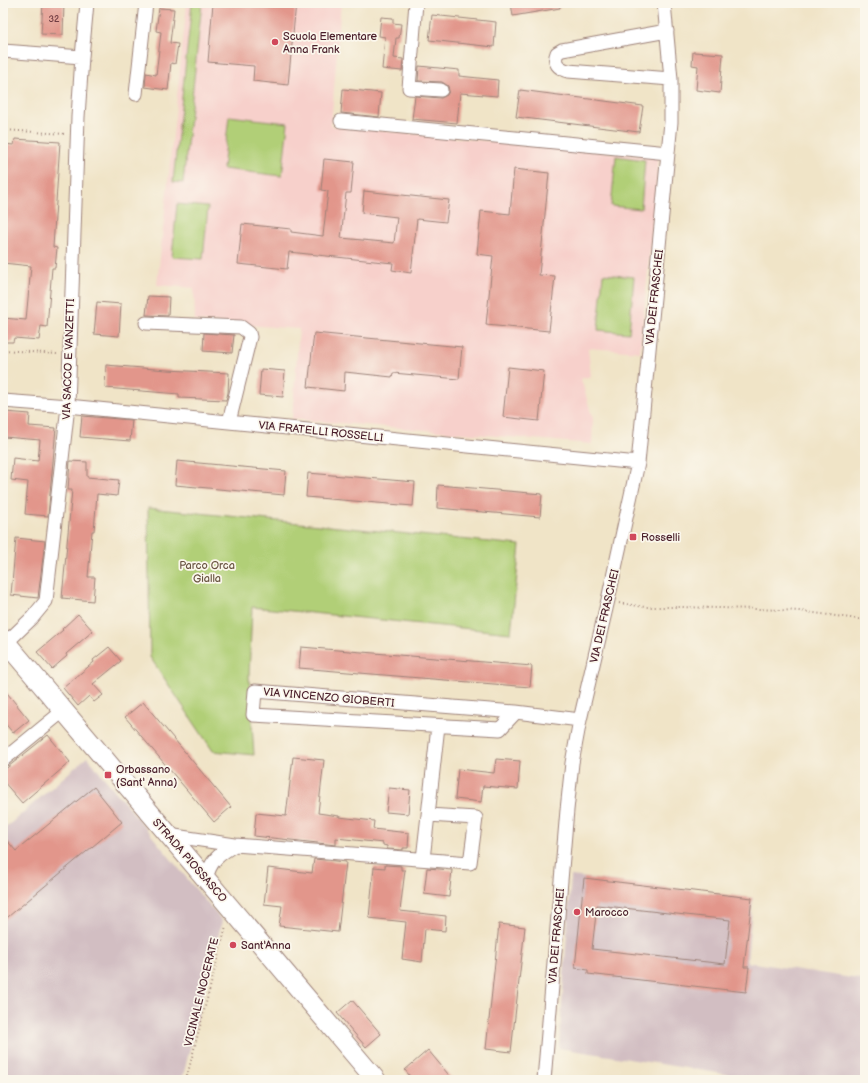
<svg xmlns="http://www.w3.org/2000/svg" width="868" height="1083" viewBox="0 0 868 1083" font-family="'Balsamiq Sans',sans-serif">
<style>
.built{fill:#f7d0cb}
.industrial{fill:#d2bec2}
.green{fill:#b1cf77;stroke:#7e7751}
.building{fill:#e2968b;fill-rule:evenodd}
.lines{fill:none;stroke-linecap:round;stroke-linejoin:round}
.street-casing{stroke:#9d8279;stroke-width:15}
.secondary-casing{stroke:#9d8279;stroke-width:21}
.path{stroke:#9d8279;stroke-width:2;stroke-dasharray:1 3;stroke-linecap:butt}
.street{stroke:#fff;stroke-width:13}
.secondary{stroke:#fff;stroke-width:19}
.poi-dot{fill:#d1495b;stroke:#fbf7ec;stroke-width:1.5}
.labels{text-anchor:middle;stroke-width:3.5;stroke-linejoin:round;paint-order:stroke}
.number-label{font-size:9px;fill:#703d43}
.poi-label{font-size:11px;fill:#4a1f2b;stroke:#fbf7ec;text-anchor:start}
.street-label{font-size:11px;fill:#4a1f2b;stroke:#fbf7ec}
.park-label{font-size:11px;fill:#695442;stroke:#fbf7ec}
</style>
<rect width="100%" height="100%" fill="#fbf7ec"/>
<filter id="ink" filterUnits="userSpaceOnUse"><feTurbulence type="fractalNoise" baseFrequency=".025" numOctaves="2"/><feDisplacementMap in="SourceGraphic" scale="8" xChannelSelector="R" yChannelSelector="G"/><feConvolveMatrix kernelMatrix="1 2 1 2 8 2 1 2 1" color-interpolation-filters="sRGB"/></filter>
<filter id="wash" filterUnits="userSpaceOnUse"><feTurbulence type="fractalNoise" baseFrequency=".012" numOctaves="4" result="noise"/><feDisplacementMap in="SourceGraphic" scale="16" xChannelSelector="R" yChannelSelector="G"/><feGaussianBlur stdDeviation="0.9" result="paint"/><feColorMatrix in="noise" values="0 0 0 0 0 0 0 0 0 0 0 0 0 0 0 0 0 1.4 0 .05"/><feComposite in="paint" operator="in"/></filter>
<g filter="url(#wash)">
<rect width="100%" height="100%" fill="#f0e4c7"/>
<path class="built" d="M 187,3 L 341,3 L 331,126 L 659,157 L 640,352 L 588,348 L 591,376 L 581,379 L 593,419 L 592,444 L 292,419 L 299,329 L 195,321 L 194,288 L 157,285 Z"/>
<path class="industrial" d="M 87,757 L 222,921 L 182,1080 L 3,1080 L 3,830 Z
M 571,876 L 753,898 L 747,962 L 865,980 L 865,1080 L 762,1080 L 559,1048 Z"/>
<path class="green" d="M 192,3 L 202,3 L 183,183 L 173,182 Z
M 229,116 L 288,123 L 282,176 L 223,169 Z
M 616,156 L 645,160 L 641,209 L 611,206 Z
M 177,204 L 208,207 L 203,259 L 172,257 Z
M 603,274 L 634,277 L 629,333 L 598,330 Z
M 148,508 L 520,545 L 511,633 L 252,607 L 249,676 L 254,755 L 213,751 L 150,657 Z"/>
<g id="blocks">
<path class="building" d="M 43,3 L 64,3 L 63,35 L 41,34 Z
M 213,3 L 296,3 L 288,85 L 253,81 L 254,66 L 208,62 Z
M 511,3 L 559,3 L 560,8 L 513,16 Z
M 159,8 L 174,9 L 170,43 L 178,44 L 175,64 L 171,63 L 168,90 L 145,87 L 146,73 L 156,75 L 161,32 L 156,31 Z
M 432,15 L 496,22 L 494,47 L 429,40 Z
M 381,17 L 393,18 L 393,23 L 401,24 L 399,38 L 396,38 L 394,58 L 403,59 L 402,71 L 382,69 L 385,37 L 379,36 Z
M 693,52 L 723,54 L 720,93 L 696,90 L 698,66 L 692,65 Z
M 419,66 L 459,70 L 459,76 L 498,80 L 497,96 L 460,93 L 457,123 L 412,119 L 415,96 L 441,98 L 447,95 L 449,91 L 448,86 L 442,82 L 418,81 Z
M 343,89 L 381,93 L 379,117 L 341,113 Z
M 520,90 L 643,106 L 639,132 L 516,117 Z
M 15,139 L 60,142 L 53,247 L 57,248 L 55,268 L 52,268 L 47,327 L 41,326 L 39,340 L 14,338 L 13,342 L 3,342 L 3,318 L 26,320 L 31,266 L 3,263 L 3,144 L 14,145 Z
M 324,159 L 354,162 L 351,193 L 346,193 L 341,238 L 394,243 L 397,217 L 362,213 L 364,191 L 449,200 L 446,222 L 417,219 L 411,273 L 392,270 L 393,263 L 289,252 L 287,269 L 238,264 L 242,224 L 291,229 L 291,232 L 323,236 L 328,191 L 321,190 Z
M 514,169 L 549,173 L 539,275 L 555,276 L 549,331 L 486,325 L 493,256 L 477,254 L 481,211 L 510,214 Z
M 148,296 L 169,297 L 168,316 L 146,315 Z
M 97,302 L 121,304 L 119,336 L 94,334 Z
M 204,333 L 234,335 L 232,353 L 203,351 Z
M 314,333 L 462,347 L 459,379 L 393,373 L 392,377 L 345,372 L 344,391 L 308,387 Z
M 106,365 L 167,370 L 229,373 L 228,393 L 226,400 L 179,398 L 179,394 L 105,388 Z
M 508,367 L 544,371 L 539,421 L 503,417 Z
M 261,369 L 285,371 L 283,397 L 259,395 Z
M 6,412 L 30,414 L 29,426 L 56,428 L 48,516 L 25,514 L 28,482 L 11,480 L 13,458 L 38,461 L 40,440 L 4,437 Z
M 82,416 L 132,420 L 130,441 L 80,437 Z
M 70,461 L 87,462 L 87,477 L 119,480 L 117,496 L 97,494 L 94,531 L 92,531 L 88,577 L 95,577 L 93,601 L 62,598 L 72,490 L 68,490 Z
M 177,461 L 286,471 L 284,495 L 175,485 Z
M 308,473 L 415,482 L 413,506 L 306,497 Z
M 438,485 L 542,494 L 540,517 L 437,508 Z
M 16,538 L 45,541 L 38,598 L 11,595 Z
M 78,614 L 93,631 L 66,654 L 67,656 L 52,669 L 37,652 L 63,630 L 62,629 Z
M 109,647 L 121,661 L 93,684 L 103,695 L 94,702 L 89,696 L 78,706 L 63,688 L 94,662 L 93,660 Z
M 301,647 L 532,666 L 530,687 L 299,668 Z
M 3,688 L 29,720 L 13,733 L 3,721 Z
M 143,702 L 231,807 L 214,822 L 125,717 Z
M 48,735 L 70,762 L 22,803 L 3,781 L 3,771 Z
M 293,757 L 324,760 L 318,813 L 339,816 L 339,817 L 374,821 L 373,829 L 409,833 L 408,848 L 403,848 L 403,850 L 387,849 L 387,846 L 383,845 L 383,843 L 336,838 L 336,845 L 254,836 L 256,813 L 286,816 Z
M 496,759 L 520,761 L 518,789 L 483,786 L 481,802 L 455,799 L 458,769 L 494,773 Z
M 94,787 L 122,822 L 3,921 L 3,836 L 16,851 Z
M 389,788 L 410,790 L 408,814 L 386,812 Z
M 314,859 L 346,862 L 338,932 L 279,926 L 282,906 L 264,904 L 268,868 L 312,873 Z
M 385,865 L 401,866 L 401,870 L 405,870 L 400,911 L 446,916 L 445,931 L 425,929 L 422,962 L 402,959 L 406,922 L 369,918 L 374,867 L 385,868 Z
M 427,868 L 452,870 L 449,897 L 424,894 Z
M 584,878 L 752,898 L 744,967 L 749,967 L 746,992 L 588,974 L 588,970 L 575,968 ZM 597,905 L 730,920 L 725,964 L 592,949 Z
M 499,924 L 525,927 L 511,1052 L 486,1049 Z
M 352,1000 L 381,1034 L 366,1047 L 337,1013 Z
M 428,1050 L 453,1080 L 413,1080 L 405,1070 Z"/>
</g>
</g>
<g filter="url(#ink)">
<use href="#blocks" fill-opacity="0" stroke="#9d8279" stroke-width="1"/>
<g class="lines">
<g class="street-casing">
<path id="street" d="M 416,3 L 409,88 L 441,90
M 667,31 L 562,50 L 557,53 C 553,63 558,68 568,71 L 671,79
M 3,51 L 82,57 L 78,117 L 68,406 L 46,601 L 32,618 L 6,643
M 82,57 L 87,3
M 136,94 L 146,3
M 341,121 L 668,153
M 146,323 L 241,327 L 249,333 L 250,337 L 229,422
M 3,401 L 68,406 L 638,463
M 516,712 L 500,729 L 253,715 L 255,691 L 516,712 L 580,720
M 3,760 L 63,711
M 428,815 L 438,726
M 168,835 L 235,845 L 470,863 L 476,818 L 428,815 L 423,859
M 206,879 C 210,861 219,854 235,845
M 544,1080 L 567,810 L 572,763 L 580,720 L 608,600 L 638,463 L 671,122 L 671,79 L 664,3"/>
</g>
<g class="secondary-casing">
<path id="secondary" d="M 3,639 L 376,1080"/>
</g>
<path class="path" d="M 3,130 L 65,134
M 4,350 L 57,354
M 3,361 L 4,350
M 619,603 L 645,607 L 681,607 L 758,609 L 800,611 L 865,620
M 186,1080 L 226,926"/>
<use href="#street" class="street"/>
<use href="#secondary" class="secondary"/>
</g>
</g>
<g class="poi-dot">
<circle cx="275" cy="42" r="4"/>
<rect x="629" y="533" width="8" height="8" rx="2"/>
<rect x="104" y="771" width="8" height="8" rx="2"/>
<circle cx="577" cy="912" r="4"/>
<circle cx="233" cy="945" r="4"/>
</g>
<g class="labels">
<g class="number-label">
<text x="54" y="22">32</text>
</g>
<g class="poi-label">
<text x="283" y="40">Scuola Elementare<tspan x="283" dy="13">Anna Frank</tspan></text>
<text x="641" y="541">Rosselli</text>
<text x="116" y="773">Orbassano<tspan x="116" dy="13">(Sant' Anna)</tspan></text>
<text x="585" y="916">Marocco</text>
<text x="241" y="949">Sant'Anna</text>
</g>
<g class="street-label">
<text transform="translate(654 297) rotate(-84)" y="4">VIA DEI FRASCHEI</text>
<text transform="translate(68 359) rotate(-88)" y="4">VIA SACCO E VANZETTI</text>
<text transform="translate(321 431) rotate(6)" y="4">VIA FRATELLI ROSSELLI</text>
<text transform="translate(604 616) rotate(-77)" y="4">VIA DEI FRASCHEI</text>
<text transform="translate(329 697) rotate(5)" y="4">VIA VINCENZO GIOBERTI</text>
<text transform="translate(190 860) rotate(49)" y="4">STRADA PIOSSASCO</text>
<text transform="translate(556 936) rotate(-85)" y="4">VIA DEI FRASCHEI</text>
<text transform="translate(201 992) rotate(-76)" y="4">VICINALE NOCERATE</text>
</g>
<g class="park-label">
<text x="207" y="569">Parco Orca<tspan x="207" dy="13">Gialla</tspan></text>
</g>
</g>
<rect width="868" height="1083" fill="none" stroke="#fbf7ec" stroke-width="16"/>
</svg>
